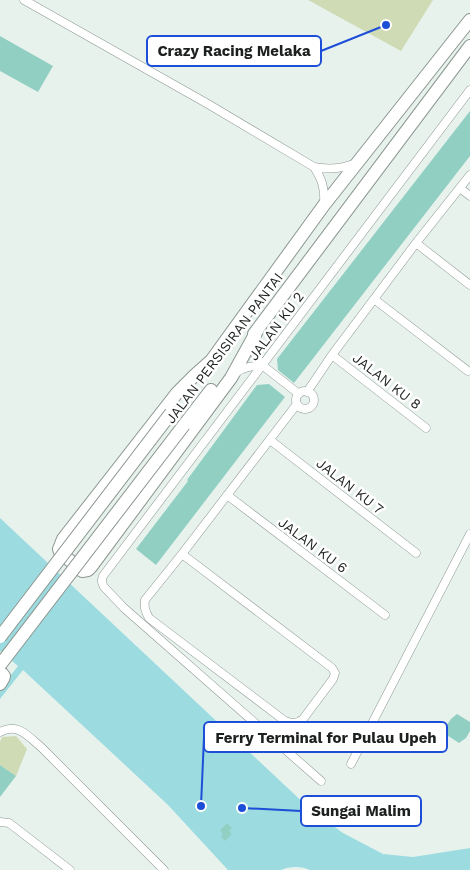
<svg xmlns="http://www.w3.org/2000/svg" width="470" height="870" viewBox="0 0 470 870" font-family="'Work Sans',sans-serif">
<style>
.green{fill:#cedbb4}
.water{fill:#9cdce0}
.building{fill:#92cfc3}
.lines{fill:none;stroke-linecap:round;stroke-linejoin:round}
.street-casing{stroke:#8c9690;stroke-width:9}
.primary-casing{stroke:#8c9690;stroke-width:14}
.street{stroke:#fff;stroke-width:8}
.primary{stroke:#fff;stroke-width:12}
.primary-bridge-casing{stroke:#8c9690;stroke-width:14;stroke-linecap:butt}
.primary-bridge{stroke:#fff;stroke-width:12}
.labels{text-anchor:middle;stroke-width:5;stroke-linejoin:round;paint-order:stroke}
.street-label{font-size:14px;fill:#1c201e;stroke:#fff}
.leader{fill:none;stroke:#1d4ed8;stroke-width:2}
.callout-dot{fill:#1d4ed8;stroke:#fff;stroke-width:2}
.callout{fill:#fff;stroke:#1d4ed8;stroke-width:2}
.callout-label{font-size:15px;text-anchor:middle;font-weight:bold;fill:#1c201e}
</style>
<rect width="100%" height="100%" fill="#e8f2ed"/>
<path class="green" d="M 308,0 L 433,0 L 401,51 Z
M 16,736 L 27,749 L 16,776 L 0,765 L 0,742 L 2,737 Z"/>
<path class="water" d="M 0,518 L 309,808 L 343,833 L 383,854 L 413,857 L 470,848 L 470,870 L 310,870 C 302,866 289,866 281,870 L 228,870 L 168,805 L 23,670 L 0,699 L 0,689 L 18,666 L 0,651 Z"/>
<path class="building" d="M 0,36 L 53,66 L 38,92 L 0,71 Z
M 470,111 L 470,156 L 294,383 L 278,370 L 277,359 Z
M 269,384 L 285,397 L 156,565 L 136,549 L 188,481 L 187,480 L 257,385 Z
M 457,714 L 470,722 L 470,731 L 466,738 L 459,743 L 445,734 L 446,726 L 451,719 Z
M 0,765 L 16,776 L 0,797 Z
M 227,823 L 232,828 L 229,831 L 232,834 L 225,841 L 221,836 L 223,834 L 220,830 Z"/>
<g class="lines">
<g class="street-casing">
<path id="street" d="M 24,0 L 208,104 L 314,167 C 329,170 340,169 354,164
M 314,167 C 322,179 325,189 324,203
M 460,188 L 470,196
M 416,243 L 470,285
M 374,299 L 468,371
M 257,336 L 255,354 L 262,365 L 299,394
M 332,355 L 426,428
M 236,373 C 243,367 253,366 262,365
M296 400a9 9 0 1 1 18 0a9 9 0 1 1-18 0Z
M 307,392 L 332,355 L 416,243 L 470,175
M 270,440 L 416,553
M 227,495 L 385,615
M 182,554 L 332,668 L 335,673 L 333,679 L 303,719 C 297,724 292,724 285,721 L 149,618 C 145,611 144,607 145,600 L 182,554 L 297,404
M 0,732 C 18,722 29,737 42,748 L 164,870
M 351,764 L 470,534
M 321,781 L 124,608 L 104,587 C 102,583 101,581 103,576 L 470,90
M 0,822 L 9,823 L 13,826 L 70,870"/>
</g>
<g class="primary-casing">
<path id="primary" d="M 254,334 L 470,46
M 213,359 L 195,375 L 177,393 L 63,539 L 59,549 L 60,552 L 82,571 L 88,570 L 91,567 L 231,378 L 258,329
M 208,365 L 324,205 L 470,20
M 184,425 L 211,390
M 0,671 L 4,676 L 3,679 L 0,684"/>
</g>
<use href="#street" class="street"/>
<use href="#primary" class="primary"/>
<g class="primary-bridge-casing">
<path id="primary-bridge" d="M 0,637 L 171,413
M 0,665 L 184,425"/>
</g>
<use href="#primary-bridge" class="primary-bridge"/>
</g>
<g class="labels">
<g class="street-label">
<text transform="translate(276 326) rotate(-53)" y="5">JALAN KU 2</text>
<text transform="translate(224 348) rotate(-53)" y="5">JALAN PERSISIRAN PANTAI</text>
<text transform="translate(387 381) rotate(38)" y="5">JALAN KU 8</text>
<text transform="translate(350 486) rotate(38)" y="5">JALAN KU 7</text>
<text transform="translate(313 545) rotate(37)" y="5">JALAN KU 6</text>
</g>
</g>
<path class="leader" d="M386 25L321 51M201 806L204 737M242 808L301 811"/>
<g class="callout-dot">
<circle cx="386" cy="25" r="5"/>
<circle cx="201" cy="806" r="5"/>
<circle cx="242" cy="808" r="5"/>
</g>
<g class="callout">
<rect x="147" y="36" width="174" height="30" rx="5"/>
<rect x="204" y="722" width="243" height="30" rx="5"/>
<rect x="301" y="796" width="120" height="30" rx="5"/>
</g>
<g class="callout-label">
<text x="234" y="56">Crazy Racing Melaka</text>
<text x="326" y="743">Ferry Terminal for Pulau Upeh</text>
<text x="361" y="816">Sungai Malim</text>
</g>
</svg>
